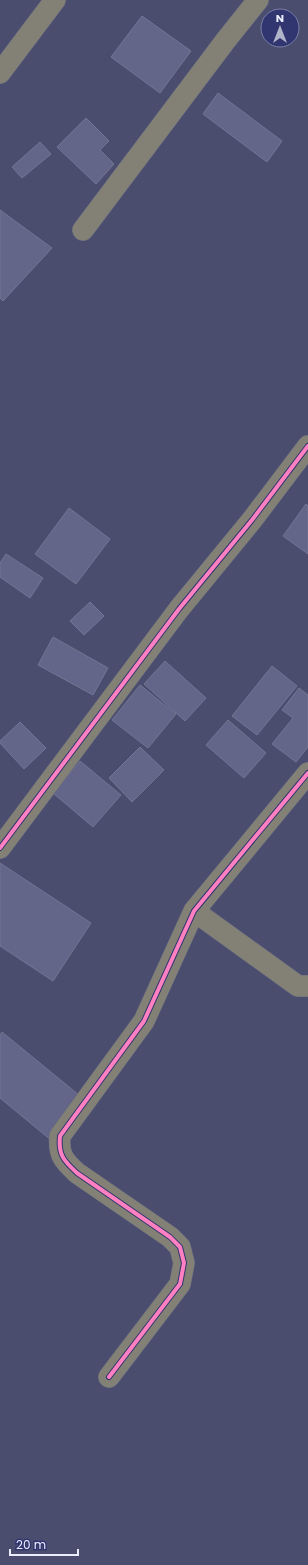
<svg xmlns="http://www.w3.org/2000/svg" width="308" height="1565" viewBox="0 0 308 1565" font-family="Poppins,sans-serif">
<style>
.building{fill:#636589;stroke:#737692}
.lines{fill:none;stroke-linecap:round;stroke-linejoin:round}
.street-casing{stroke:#666982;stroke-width:22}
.street{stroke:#838175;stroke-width:21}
.cycleway-casing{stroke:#313570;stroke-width:6}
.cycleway{stroke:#ff80c0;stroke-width:4}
</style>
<rect width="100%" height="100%" fill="#4a4d6e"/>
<path class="building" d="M 142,16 L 191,51 L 160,93 L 111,57 Z
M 218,93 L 282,141 L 267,162 L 203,114 Z
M 86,118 L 109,141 L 100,150 L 114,164 L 96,184 L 57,147 Z
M 40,142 L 51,154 L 22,178 L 12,167 Z
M 0,210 L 52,248 L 3,301 L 0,298 Z
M 306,504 L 308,506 L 308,554 L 283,536 Z
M 69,508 L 110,539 L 76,584 L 35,554 Z
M 6,554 L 43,578 L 30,598 L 0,577 L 0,563 Z
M 90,602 L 104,616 L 84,635 L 70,621 Z
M 53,637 L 108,668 L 93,695 L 38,665 Z
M 165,661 L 206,698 L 185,721 L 144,684 Z
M 272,666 L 297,686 L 257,735 L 232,716 Z
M 140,685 L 176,714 L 148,748 L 112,720 Z
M 299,688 L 308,695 L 308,747 L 296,762 L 272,744 L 293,718 L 282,710 Z
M 228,720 L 266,753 L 244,778 L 206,745 Z
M 20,722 L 46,748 L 24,769 L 0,743 L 0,741 Z
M 140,747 L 164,770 L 132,802 L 109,778 Z
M 80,761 L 121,795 L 93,827 L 53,793 Z
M 0,863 L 91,923 L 53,981 L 0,946 Z
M 2,1032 L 85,1100 L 52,1141 L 0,1098 L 0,1035 Z"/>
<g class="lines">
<g class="street-casing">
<path id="street" d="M 0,73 L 55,0
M 83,230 L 226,40 L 258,0
M 0,848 L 179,609 L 252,520 L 308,446
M 194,911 L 298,986 L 308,986
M 109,1377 L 180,1284 L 184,1263 L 180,1247 L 170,1237 L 77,1173 C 64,1161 58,1155 60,1136 L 144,1021 L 194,911 L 308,773"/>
</g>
<use href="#street" class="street"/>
<g class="cycleway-casing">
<path id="cycleway" d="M 0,848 L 179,609 L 252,520 L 308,446
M 109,1377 L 180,1284 L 184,1263 L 180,1247 L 170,1237 L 77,1173 C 64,1161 58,1155 60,1136 L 144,1021 L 194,911 L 308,773"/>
</g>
<use href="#cycleway" class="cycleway"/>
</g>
<g transform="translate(280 28)"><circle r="19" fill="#313570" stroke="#7b7fa8"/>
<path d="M0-3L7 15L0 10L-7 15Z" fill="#b2b5ca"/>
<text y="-6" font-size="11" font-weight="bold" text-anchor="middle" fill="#eaedfb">N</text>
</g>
<path d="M10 1549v6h68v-6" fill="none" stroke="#eaedfb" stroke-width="2"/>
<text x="16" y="1549" font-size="12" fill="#eaedfb" stroke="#313570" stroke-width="3" paint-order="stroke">20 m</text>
</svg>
